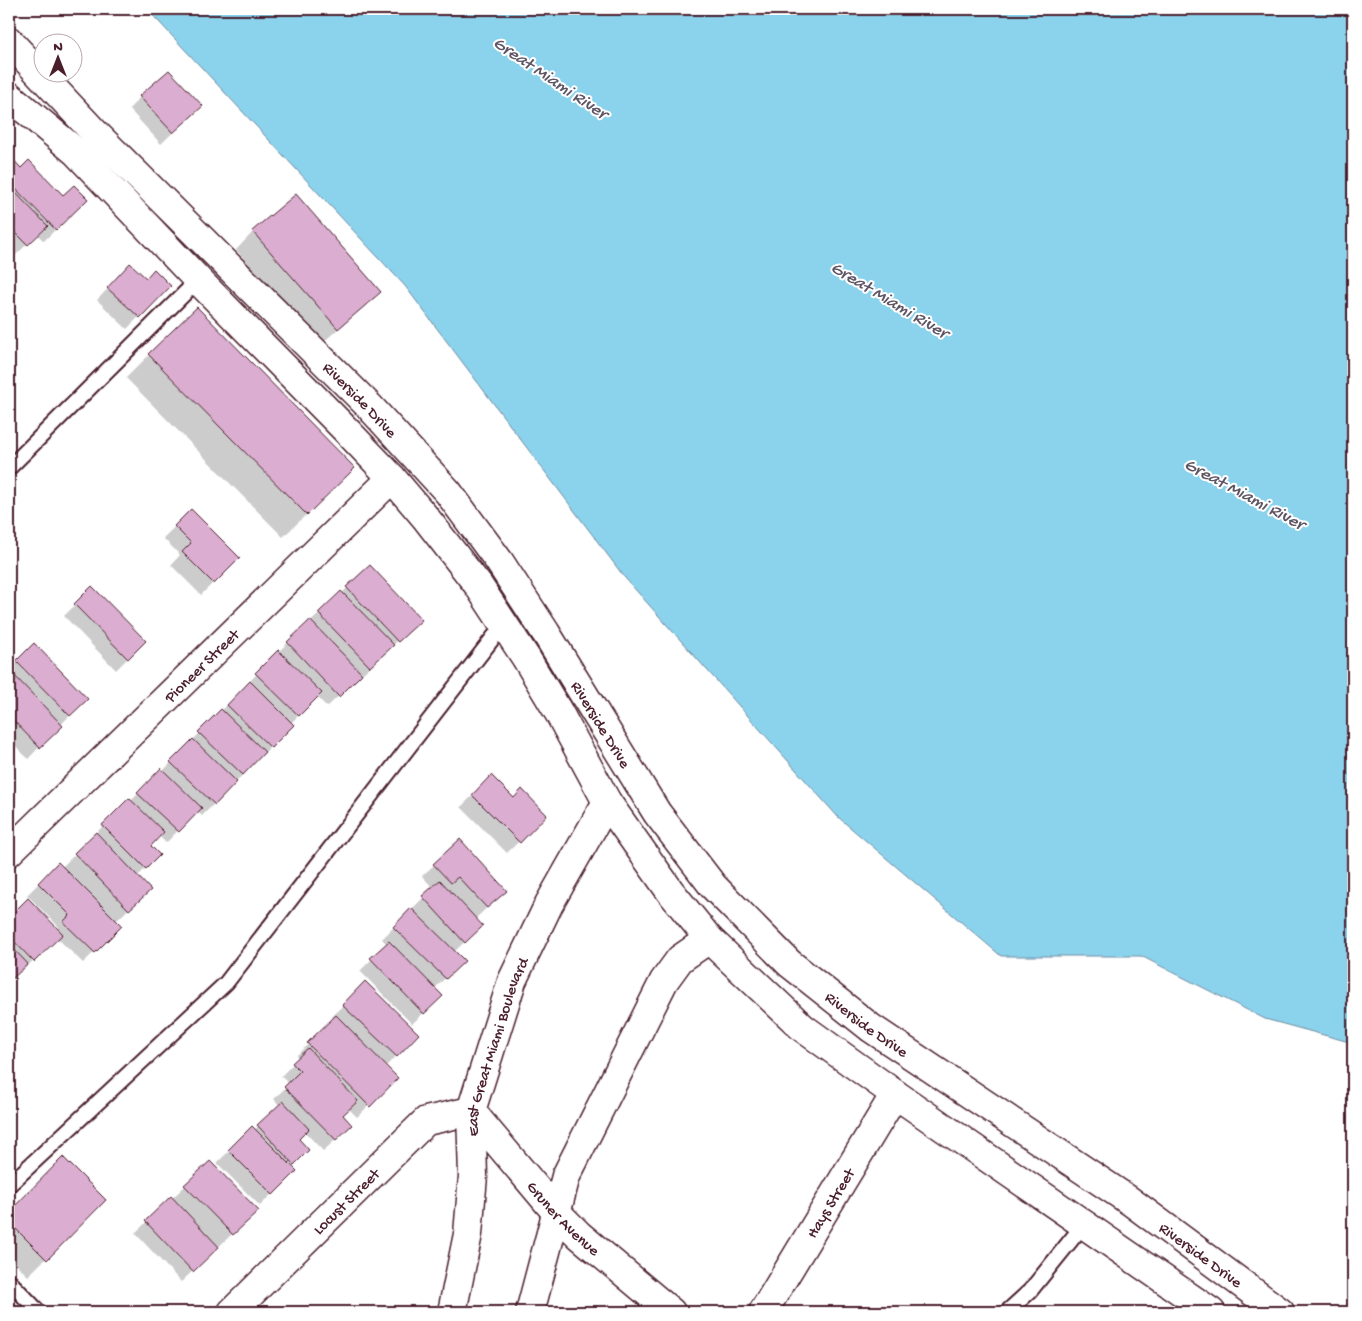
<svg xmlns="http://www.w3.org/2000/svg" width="1362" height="1321" viewBox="0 0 1362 1321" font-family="'Gochi Hand',sans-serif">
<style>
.water{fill:#8bd3ed;stroke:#718b9f}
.shadow{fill:#0003}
.building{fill:#dbaed1;stroke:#4a1f2b}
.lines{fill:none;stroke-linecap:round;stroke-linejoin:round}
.lane-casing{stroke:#4a1f2b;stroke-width:18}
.street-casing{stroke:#4a1f2b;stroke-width:31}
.secondary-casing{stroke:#4a1f2b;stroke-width:31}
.lane{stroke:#fff;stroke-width:14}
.street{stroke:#fff;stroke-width:28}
.secondary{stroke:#fff;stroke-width:28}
.labels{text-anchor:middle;stroke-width:4;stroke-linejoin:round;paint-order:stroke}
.street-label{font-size:16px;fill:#4a1f2b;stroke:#fff}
.water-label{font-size:18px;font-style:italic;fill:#5e5565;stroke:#fff}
</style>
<rect width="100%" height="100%" fill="#fff"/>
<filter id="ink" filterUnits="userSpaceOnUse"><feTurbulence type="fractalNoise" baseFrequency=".02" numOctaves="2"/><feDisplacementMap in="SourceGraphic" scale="10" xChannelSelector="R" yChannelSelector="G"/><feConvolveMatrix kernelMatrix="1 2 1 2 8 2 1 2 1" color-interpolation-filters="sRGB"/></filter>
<g filter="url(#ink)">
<path class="water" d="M 147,9 L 1353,9 L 1353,1043 L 1265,1019 L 1141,956 L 1001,956 L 838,817 L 625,578 L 405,286 Z"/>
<path class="shadow" d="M 140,97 L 189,117 L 161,144 L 129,109 Z
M 9,157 L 21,170 L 63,197 L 86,199 L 44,241 L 37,234 L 15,256 L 9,249 Z
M 253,232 L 380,292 L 320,345 L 236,250 Z
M 119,277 L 145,280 L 169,286 L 127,329 L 97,300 Z
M 196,308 L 331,491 L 283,537 L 126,378 Z
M 191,511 L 238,558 L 201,595 L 171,565 L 180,555 L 163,538 Z
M 370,567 L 408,631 L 327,707 L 317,697 L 291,723 L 292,725 L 202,816 L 197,811 L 166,843 L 159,836 L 149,846 L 159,855 L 137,877 L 137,901 L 116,921 L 121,926 L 83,963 L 57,938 L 21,972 L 19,970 L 9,981 L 9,919 L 28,900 L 57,930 L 59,927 L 27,895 L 58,864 L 62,867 L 129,800 L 131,801 L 161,770 L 163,771 L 278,652 Z
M 92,588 L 145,641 L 116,670 L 64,616 Z
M 34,645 L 75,710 L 28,759 L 9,739 L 9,670 Z
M 491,777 L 514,799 L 546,815 L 507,853 L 461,807 Z
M 460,841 L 493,902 L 475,919 L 481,926 L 454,952 L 463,961 L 434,989 L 441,996 L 412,1024 L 360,971 L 387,944 L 382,939 L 433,888 L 422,876 Z
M 365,983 L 418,1034 L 385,1067 L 397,1078 L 357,1117 L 348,1108 L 341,1115 L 339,1137 L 323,1151 L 305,1132 L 297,1140 L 307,1150 L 291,1167 L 295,1171 L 260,1206 L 217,1163 L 252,1128 L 254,1130 L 280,1106 L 274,1099 L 289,1084 L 281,1076 L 299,1058 L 296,1056 L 334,1019 L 332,1017 Z
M 63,1159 L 105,1200 L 28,1276 L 9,1257 L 9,1213 Z
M 185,1186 L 245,1222 L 181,1282 L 135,1233 Z"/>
<path class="building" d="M 169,70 L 203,106 L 173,133 L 139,96 Z
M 9,155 L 21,168 L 29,160 L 63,195 L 74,185 L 88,199 L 56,230 L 9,182 Z
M 9,186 L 48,226 L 28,245 L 9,226 Z
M 296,194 L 381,292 L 338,329 L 252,231 Z
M 130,263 L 146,278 L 154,269 L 171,286 L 140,318 L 107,288 Z
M 197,307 L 355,468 L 307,515 L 148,354 Z
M 191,509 L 240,558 L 214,584 L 182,552 L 191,543 L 174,526 Z
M 370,565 L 422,620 L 398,642 L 346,587 Z
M 92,586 L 146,641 L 128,659 L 74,604 Z
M 341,591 L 394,645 L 370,667 L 318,613 Z
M 310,620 L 362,674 L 339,697 L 287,642 Z
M 34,643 L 88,699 L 70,716 L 16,661 Z
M 278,650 L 322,693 L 299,716 L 255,673 Z
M 11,672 L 63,726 L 40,748 L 9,716 L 9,674 Z
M 250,681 L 294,725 L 271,748 L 227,705 Z
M 221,709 L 265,752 L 243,775 L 198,732 Z
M 193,739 L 237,782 L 215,805 L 170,762 Z
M 161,768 L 202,808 L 179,832 L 137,793 Z
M 491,775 L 514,798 L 522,789 L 547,815 L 520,843 L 472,795 Z
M 129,798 L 164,832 L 151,846 L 160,855 L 146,869 L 102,825 Z
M 96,832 L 151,890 L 129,910 L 74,853 Z
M 460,839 L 507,891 L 487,908 L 458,877 L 451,883 L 433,864 Z
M 58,862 L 122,926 L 95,953 L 63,922 L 70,915 L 38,883 Z
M 440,880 L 483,926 L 465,943 L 422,896 Z
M 28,898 L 63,934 L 34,962 L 9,936 L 9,917 Z
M 411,908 L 465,961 L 446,979 L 393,927 Z
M 389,941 L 443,996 L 424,1014 L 370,958 Z
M 9,944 L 28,964 L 9,982 Z
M 365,981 L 419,1034 L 397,1057 L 342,1005 Z
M 336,1015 L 398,1078 L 370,1107 L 307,1043 Z
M 308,1048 L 358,1101 L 343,1115 L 352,1125 L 336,1140 L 284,1087 L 300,1071 L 292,1063 Z
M 283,1101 L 309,1129 L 299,1139 L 309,1150 L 294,1165 L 257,1125 Z
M 252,1126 L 297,1171 L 273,1195 L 228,1150 Z
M 63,1157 L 106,1200 L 47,1260 L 9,1222 L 9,1212 Z
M 210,1161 L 259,1211 L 233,1235 L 184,1185 Z
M 171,1196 L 219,1247 L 193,1272 L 145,1221 Z"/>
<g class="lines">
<g class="lane-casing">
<path id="lane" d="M 9,468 L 198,280
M 9,1185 L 226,983 L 503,625
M 9,1281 L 39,1312
M 1007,1312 L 1030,1291 L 1084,1224"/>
</g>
<g class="street-casing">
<g id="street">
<path id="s1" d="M 9,852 L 392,478"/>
<path id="s2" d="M 232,1312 L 426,1121 L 471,1111 L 556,1212 L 579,1235 L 671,1312"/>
<path id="s3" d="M 763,1312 L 895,1094"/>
</g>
</g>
<g class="secondary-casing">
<g id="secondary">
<path id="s4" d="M 9,41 L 95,133 L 370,407 L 448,492 L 499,561 L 546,633 L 657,813 L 713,886 L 789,963 L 871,1028 L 1130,1201 L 1280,1312"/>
<path d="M 9,96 L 76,152 L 198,280 L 347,431 L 392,478 L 425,517 L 478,585 L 526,658 L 559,713 L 607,802 L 670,891 L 709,939 L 803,1028 L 895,1094 L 1211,1312"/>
<path id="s5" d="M 452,1312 L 468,1234 L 473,1176 L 471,1111 L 512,981 L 549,904 L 607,802"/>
<path d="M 530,1312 L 566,1176 L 664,981 L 680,959 L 709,939"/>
</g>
</g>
<use href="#lane" class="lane"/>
<use href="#street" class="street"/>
<use href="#secondary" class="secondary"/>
</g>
</g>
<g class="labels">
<g class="street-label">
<text dy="6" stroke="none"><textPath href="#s4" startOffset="502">Riverside Drive</textPath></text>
<text dy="6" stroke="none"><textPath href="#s1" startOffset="268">Pioneer Street</textPath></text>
<text dy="6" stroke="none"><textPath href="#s4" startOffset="908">Riverside Drive</textPath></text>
<text dy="6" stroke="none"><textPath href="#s4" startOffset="1312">Riverside Drive</textPath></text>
<text dy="6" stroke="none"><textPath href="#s5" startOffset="271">East Great Miami Boulevard</textPath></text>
<text dy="6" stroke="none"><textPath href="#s2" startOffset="159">Locust Street</textPath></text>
<text dy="6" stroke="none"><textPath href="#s3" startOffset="128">Hays Street</textPath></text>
<text dy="6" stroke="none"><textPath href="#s2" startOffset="460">Gruner Avenue</textPath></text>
<text dy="6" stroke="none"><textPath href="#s4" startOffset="1718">Riverside Drive</textPath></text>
</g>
<g class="water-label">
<text transform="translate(551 77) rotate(34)" y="6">Great Miami River</text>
<text transform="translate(890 299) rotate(31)" y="6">Great Miami River</text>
<text transform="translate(1245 493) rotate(28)" y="6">Great Miami River</text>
</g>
</g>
<rect width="1362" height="1321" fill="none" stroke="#fff" stroke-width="30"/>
<rect x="15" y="15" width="1332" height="1291" fill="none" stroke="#4a1f2b" stroke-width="2" filter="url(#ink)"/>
<g transform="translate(58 58)"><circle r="24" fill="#ffffff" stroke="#b7a5aa"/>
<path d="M0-4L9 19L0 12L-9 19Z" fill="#4a1f2b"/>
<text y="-8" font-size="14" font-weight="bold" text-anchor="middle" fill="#4a1f2b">N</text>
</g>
</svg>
